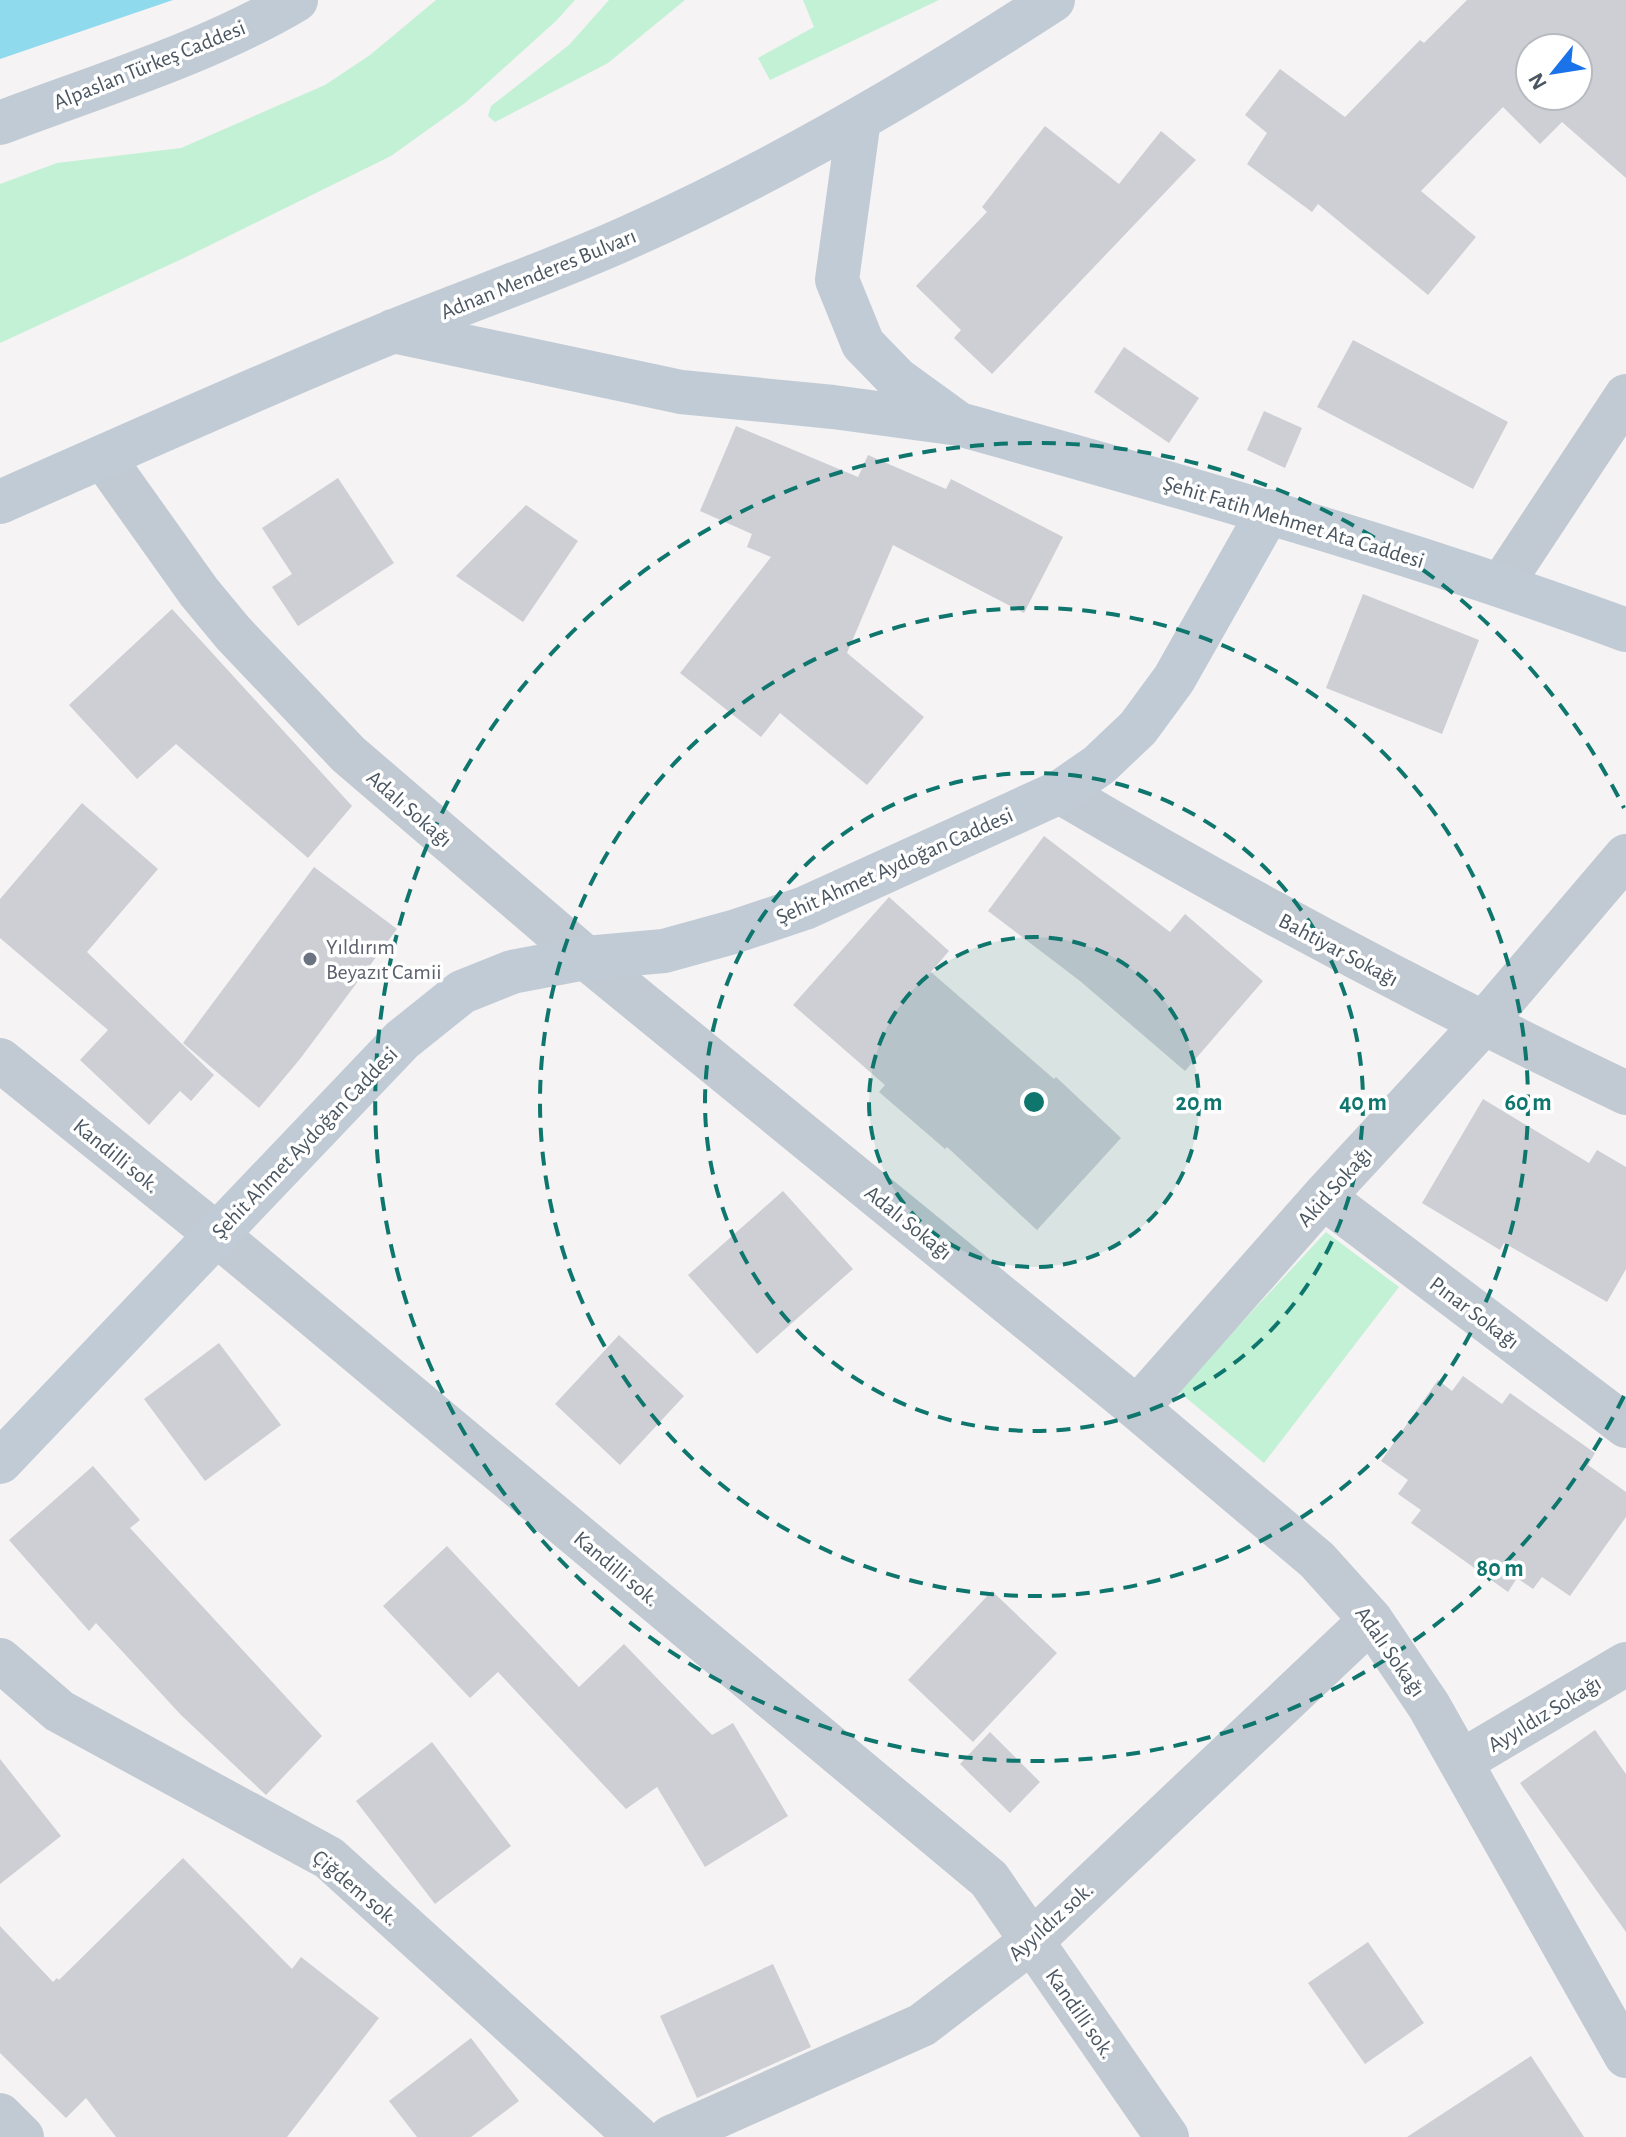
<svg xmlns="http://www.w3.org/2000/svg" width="1626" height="2137" viewBox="0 0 1626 2137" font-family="'Alegreya Sans',sans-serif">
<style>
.green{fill:#c3f1d5}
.water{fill:#90daee}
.building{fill:#cdcfd5;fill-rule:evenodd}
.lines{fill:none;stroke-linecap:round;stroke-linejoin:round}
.street{stroke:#c1cad2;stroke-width:44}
.secondary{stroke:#c1cbd6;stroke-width:44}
.ring{fill:none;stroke:#0f766e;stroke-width:4;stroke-dasharray:14 10}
.worship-dot{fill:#6b7280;stroke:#fff;stroke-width:3}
.labels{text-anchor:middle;stroke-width:7;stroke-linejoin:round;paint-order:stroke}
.street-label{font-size:22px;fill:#4a5661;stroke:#fff}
.worship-label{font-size:22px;fill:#5b616d;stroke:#fff;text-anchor:start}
.centre{fill:#0f766e;stroke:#fff;stroke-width:4}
.ring-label{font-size:24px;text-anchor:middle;font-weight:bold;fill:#0f766e;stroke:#fff;stroke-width:7;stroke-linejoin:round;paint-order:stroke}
</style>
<rect width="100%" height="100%" fill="#f5f3f3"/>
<path class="green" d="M 436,0 L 575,0 L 556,21 L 465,103 L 391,156 L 184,258 L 0,343 L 0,184 L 57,163 L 181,148 L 325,85 L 370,55 Z
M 609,0 L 685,0 L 608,63 L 495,122 L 488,116 L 491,106 L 569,45 Z
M 803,0 L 939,0 L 770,80 L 758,58 L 814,27 Z
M 1326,1232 L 1399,1287 L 1264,1463 L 1178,1391 Z"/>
<path class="water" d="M 0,0 L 173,0 L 0,59 Z"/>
<path class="building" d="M 1467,0 L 1626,0 L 1626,178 L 1562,122 L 1540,144 L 1503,107 L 1421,191 L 1476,237 L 1428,295 L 1318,204 L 1312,212 L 1247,164 L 1267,133 L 1245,115 L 1280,69 L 1345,117 L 1420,40 L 1424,43 ZM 1530,48 L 1578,48 L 1578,96 L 1530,96 Z
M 1045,126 L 1119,184 L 1161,131 L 1196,160 L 992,374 L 954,338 L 961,330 L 916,286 L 987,212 L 982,207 Z
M 1353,340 L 1508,422 L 1473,489 L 1317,407 Z
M 1124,347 L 1199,398 L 1169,443 L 1094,392 Z
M 1264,411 L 1302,428 L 1285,468 L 1247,450 Z
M 736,426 L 858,477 L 868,455 L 946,489 L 951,479 L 1063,537 L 1024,613 L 893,545 L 847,653 L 924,717 L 867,785 L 780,713 L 761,737 L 680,673 L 771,557 L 747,547 L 752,534 L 700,511 Z
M 338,478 L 394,563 L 298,626 L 272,587 L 292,574 L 262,528 Z
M 526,505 L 578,541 L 523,622 L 456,576 Z
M 1363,594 L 1479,640 L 1442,734 L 1326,688 Z
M 172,609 L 352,806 L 308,858 L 176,744 L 137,779 L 69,705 Z
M 82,803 L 158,869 L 87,952 L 214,1075 L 191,1101 L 180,1091 L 149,1125 L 80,1060 L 108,1030 L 0,938 L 0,899 Z
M 1044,836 L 1170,932 L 1185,914 L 1263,981 L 1185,1071 L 1080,981 L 988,911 Z
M 314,867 L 397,929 L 300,1059 L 259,1108 L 183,1043 Z
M 889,897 L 949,951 L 931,972 L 1054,1079 L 1056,1077 L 1121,1138 L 1037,1230 L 947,1147 L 945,1149 L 879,1092 L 885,1085 L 793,1005 Z
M 1483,1099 L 1589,1163 L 1597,1150 L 1626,1167 L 1626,1269 L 1607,1302 L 1504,1243 L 1500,1250 L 1422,1203 Z
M 783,1191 L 853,1269 L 757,1354 L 688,1275 Z
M 619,1335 L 684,1396 L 620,1465 L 555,1404 Z
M 219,1343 L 281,1425 L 205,1481 L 144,1399 Z
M 1463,1376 L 1502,1404 L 1510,1393 L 1595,1453 L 1588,1465 L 1626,1492 L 1626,1517 L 1570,1596 L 1542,1577 L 1533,1589 L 1517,1578 L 1508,1592 L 1431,1537 L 1411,1523 L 1421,1510 L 1398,1494 L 1408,1480 L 1381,1461 L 1438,1380 L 1452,1391 Z
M 93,1466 L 140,1520 L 130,1528 L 322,1736 L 266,1795 L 181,1715 L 96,1623 L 89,1631 L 9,1540 Z
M 447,1546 L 579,1687 L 624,1644 L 712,1735 L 733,1723 L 788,1816 L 705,1867 L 657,1787 L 626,1809 L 498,1672 L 470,1698 L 383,1606 Z
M 992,1591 L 1057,1653 L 973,1742 L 908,1680 Z
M 1595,1730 L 1626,1774 L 1626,1932 L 1520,1783 Z
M 990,1732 L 1040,1782 L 1010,1813 L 960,1764 Z
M 432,1742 L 511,1846 L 435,1904 L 356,1801 Z
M 0,1759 L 61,1836 L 0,1884 Z
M 183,1858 L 292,1969 L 301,1957 L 379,2018 L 287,2137 L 116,2137 L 86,2098 L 66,2118 L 0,2053 L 0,1926 L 53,1982 L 57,1978 L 59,1980 Z
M 1368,1942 L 1424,2023 L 1365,2064 L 1308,1983 Z
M 773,1964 L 811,2047 L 697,2098 L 660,2016 Z
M 471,2038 L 519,2101 L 471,2137 L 417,2137 L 389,2101 Z
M 1531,2056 L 1584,2137 L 1407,2137 Z"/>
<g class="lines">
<path class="street" d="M 103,457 L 199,592 L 233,633 L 348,754 L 586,958 L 1137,1408 L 1317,1560 L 1371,1620 L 1429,1706 L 1626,2056
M 1502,584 L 1626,396
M 1060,792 C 1245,901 1432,1000 1626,1093
M 0,1060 L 216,1234 L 989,1879 L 1167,2137
M 1323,1197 L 1626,1426
M 1137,1408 L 1323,1197 L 1482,1025 L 1626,856
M 0,1660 L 59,1711 L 329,1858 L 637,2137
M 1462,1761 L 1626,1664
M 0,2115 L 22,2137
M 671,2137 L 922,2025 L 1032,1941 L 1371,1620"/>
<path class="secondary" d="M 0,123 C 97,86 207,53 296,0
M 393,331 L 681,392 L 833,407 L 959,424 L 897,379 L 863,344 L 837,280 L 859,119
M 959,424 C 1183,487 1407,549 1626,630
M 0,502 C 130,445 258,387 389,333 C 469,300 552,272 631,236 C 778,170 918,88 1053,0
M 0,1462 L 402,1040 L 462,992 L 512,972 L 586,958 L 664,951 L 733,932 L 805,908 L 1060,792 L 1099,765 L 1138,728 L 1174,679 L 1269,511"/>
</g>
<circle cx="1034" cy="1102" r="165" fill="#0f766e" fill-opacity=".12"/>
<g class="ring">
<circle cx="1034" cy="1102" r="165"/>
<circle cx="1034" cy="1102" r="329"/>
<circle cx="1034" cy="1102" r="494"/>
<path d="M1624 1396A659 659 0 1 1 1624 808"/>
</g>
<circle class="worship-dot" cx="310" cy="959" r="8"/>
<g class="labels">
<g class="street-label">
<text transform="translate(149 64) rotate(-22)" y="8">Alpaslan Türkeş Caddesi</text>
<text transform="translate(538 273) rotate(-22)" y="8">Adnan Menderes Bulvarı</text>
<text transform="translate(1294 521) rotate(17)" y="8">Şehit Fatih Mehmet Ata Caddesi</text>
<text transform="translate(410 808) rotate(41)" y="8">Adalı Sokağı</text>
<text transform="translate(894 865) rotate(-24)" y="8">Şehit Ahmet Aydoğan Caddesi</text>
<text transform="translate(1339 949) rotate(28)" y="8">Bahtiyar Sokağı</text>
<text transform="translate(304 1142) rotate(-46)" y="8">Şehit Ahmet Aydoğan Caddesi</text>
<text transform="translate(117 1155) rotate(39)" y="8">Kandilli sok.</text>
<text transform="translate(1334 1186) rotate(-48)" y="8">Akid Sokağı</text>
<text transform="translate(909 1222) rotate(39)" y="8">Adalı Sokağı</text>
<text transform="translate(1475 1312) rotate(37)" y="8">Pınar Sokağı</text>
<text transform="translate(617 1568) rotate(40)" y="8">Kandilli sok.</text>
<text transform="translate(1391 1651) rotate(55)" y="8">Adalı Sokağı</text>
<text transform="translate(1544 1713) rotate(-31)" y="8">Ayyıldız Sokağı</text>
<text transform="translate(356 1887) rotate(40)" y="8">Çiğdem sok.</text>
<text transform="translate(1050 1921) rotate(-42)" y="8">Ayyıldız sok.</text>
<text transform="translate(1081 2013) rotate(55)" y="8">Kandilli sok.</text>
</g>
<g class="worship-label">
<text x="326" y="954">Yıldırım<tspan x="326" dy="25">Beyazıt Camii</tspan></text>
</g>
</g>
<circle cx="1034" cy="1102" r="12" class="centre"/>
<g class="ring-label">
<text x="1199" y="1110">20 m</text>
<text x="1363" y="1110">40 m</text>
<text x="1528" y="1110">60 m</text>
<text x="1500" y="1576">80 m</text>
</g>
<g transform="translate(1554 72) rotate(240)"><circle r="38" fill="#ffffff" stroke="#b7bbc0" stroke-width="2"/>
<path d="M0-6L14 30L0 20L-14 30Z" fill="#1a73e8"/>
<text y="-12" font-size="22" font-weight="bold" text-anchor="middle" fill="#4a5661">N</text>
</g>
</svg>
